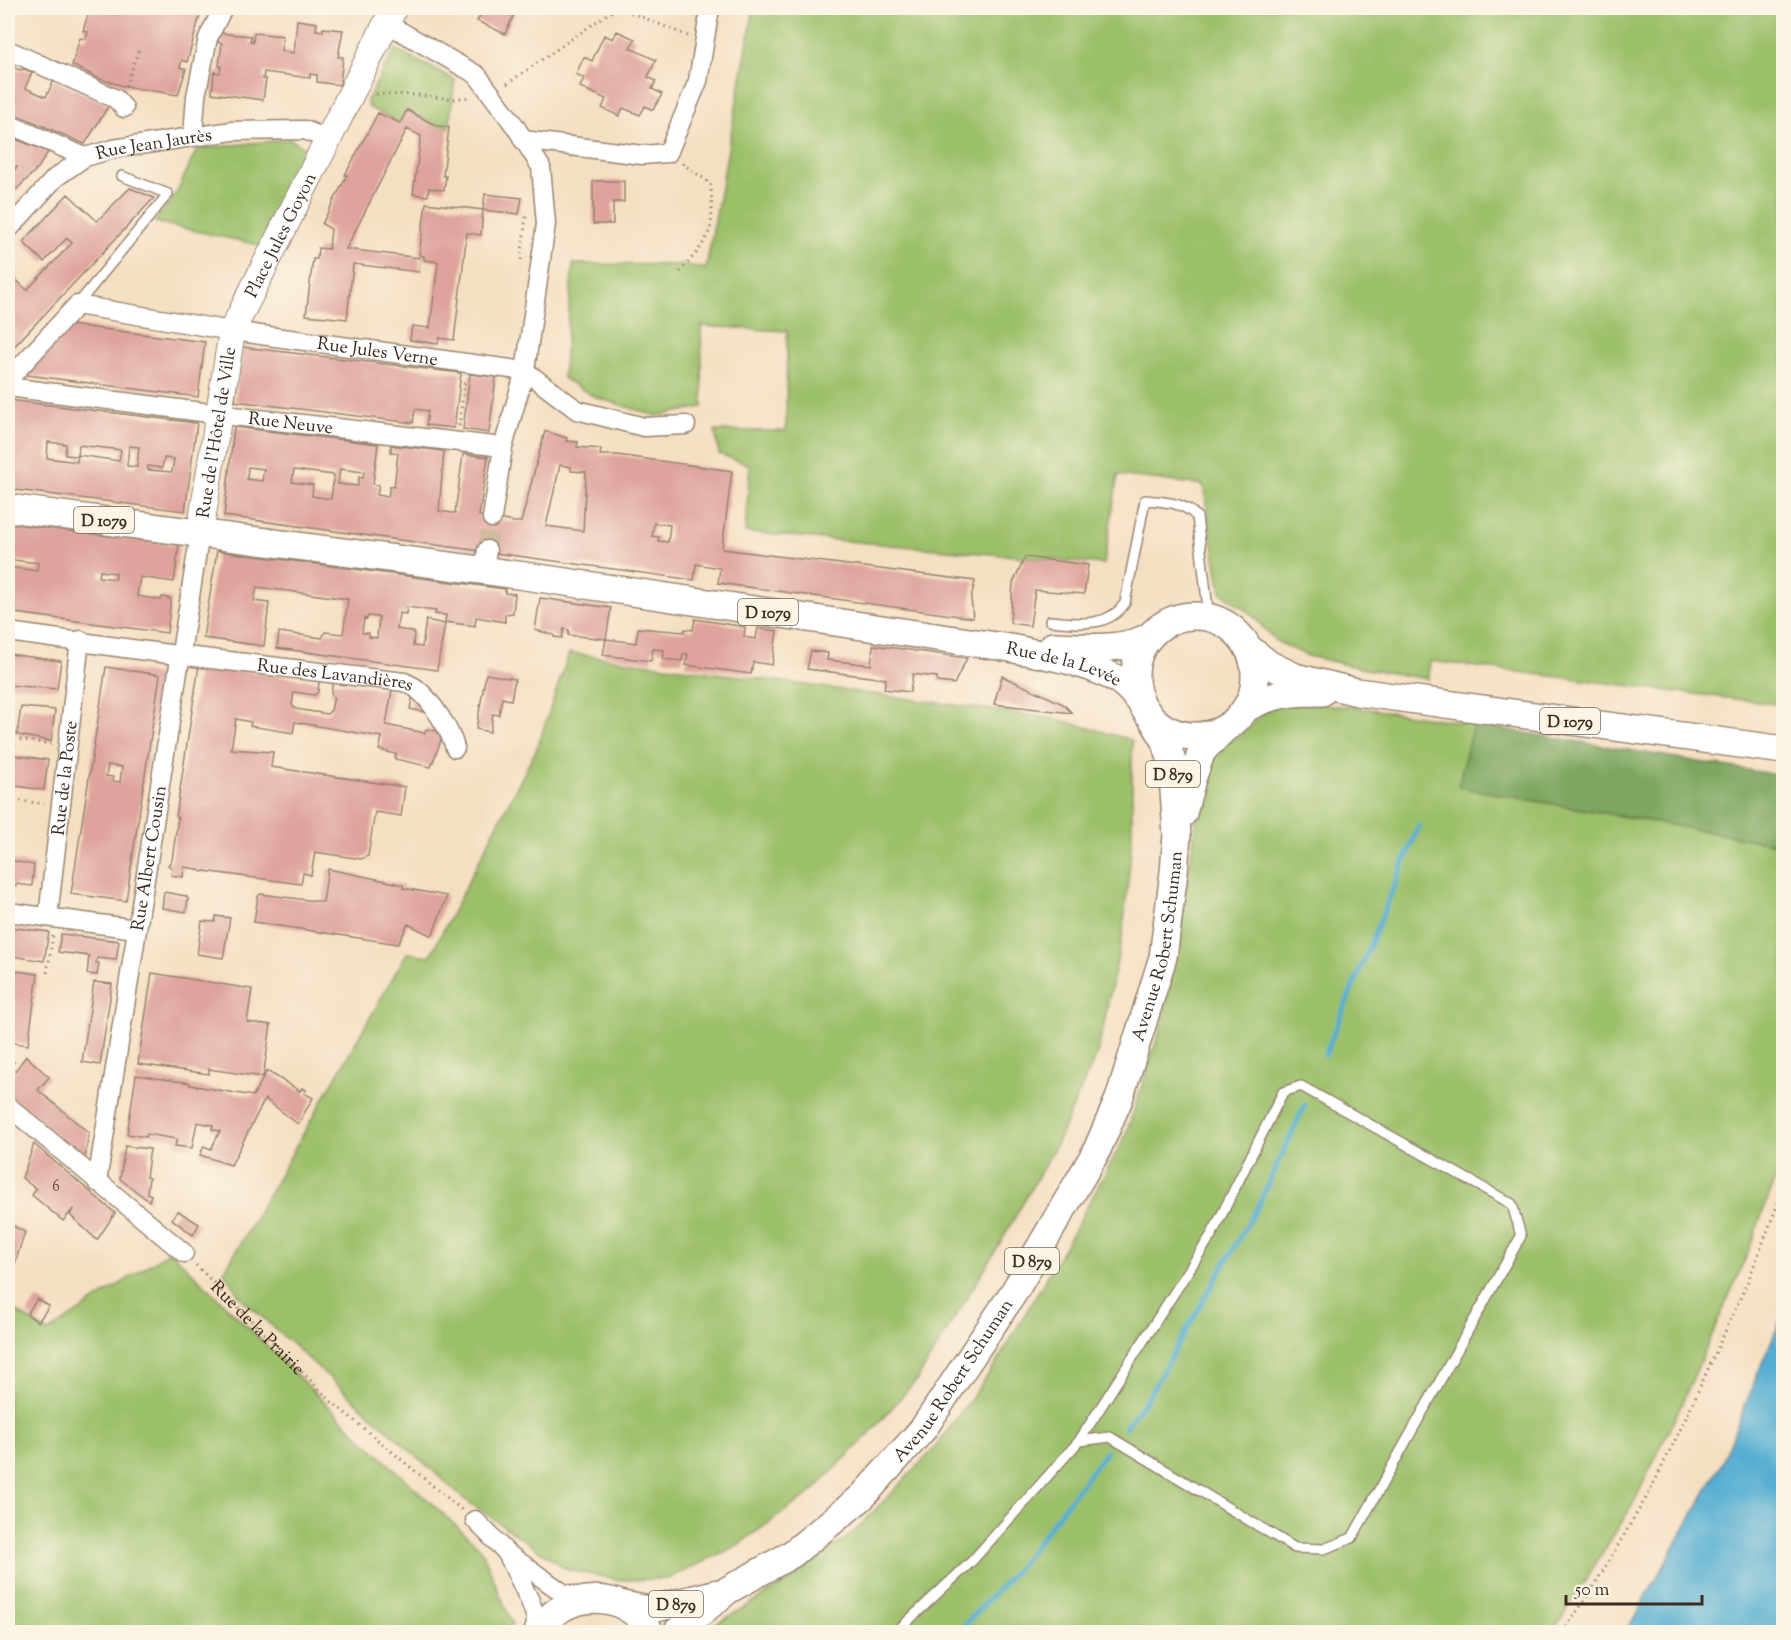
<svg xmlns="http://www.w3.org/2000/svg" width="1791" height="1640" viewBox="0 0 1791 1640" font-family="'Sorts Mill Goudy',serif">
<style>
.green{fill:#9cc06a;stroke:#6c7544;stroke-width:1.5}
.forest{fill:#7da65e;stroke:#5c683e;stroke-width:1.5}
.water{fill:#55aed2;stroke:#486c78;stroke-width:1.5}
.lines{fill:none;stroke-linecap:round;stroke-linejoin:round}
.stream{stroke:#55aed2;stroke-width:5}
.building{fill:#dea39d;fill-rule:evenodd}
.street-tunnel{stroke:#d0bba1;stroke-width:18;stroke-dasharray:18 9;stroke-linecap:butt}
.lane-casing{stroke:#988470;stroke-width:12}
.street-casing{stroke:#988470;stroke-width:21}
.secondary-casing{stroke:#988470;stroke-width:28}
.primary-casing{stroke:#988470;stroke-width:30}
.path{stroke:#988470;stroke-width:3;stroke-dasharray:1.5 4.5;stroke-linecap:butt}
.lane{stroke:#fff;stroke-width:9}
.street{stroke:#fff;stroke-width:18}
.secondary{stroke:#fff;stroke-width:26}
.primary{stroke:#fff;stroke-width:27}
.labels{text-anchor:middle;stroke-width:4.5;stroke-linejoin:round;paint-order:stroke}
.number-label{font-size:15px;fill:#64483e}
.shield{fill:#fcf5e5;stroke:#75675a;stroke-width:1.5}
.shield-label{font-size:16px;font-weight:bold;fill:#3b2a1e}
.street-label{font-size:18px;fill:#3b2a1e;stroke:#fcf5e5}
</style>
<rect width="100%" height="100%" fill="#fcf5e5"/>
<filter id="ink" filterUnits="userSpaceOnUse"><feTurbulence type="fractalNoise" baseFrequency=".0167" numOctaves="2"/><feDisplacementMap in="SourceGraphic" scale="12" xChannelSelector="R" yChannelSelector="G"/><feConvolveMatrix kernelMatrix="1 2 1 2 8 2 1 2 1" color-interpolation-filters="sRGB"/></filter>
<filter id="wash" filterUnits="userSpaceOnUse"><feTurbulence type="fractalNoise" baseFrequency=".008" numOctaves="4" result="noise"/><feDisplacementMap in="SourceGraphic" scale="24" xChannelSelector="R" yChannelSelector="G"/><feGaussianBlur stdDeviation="1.35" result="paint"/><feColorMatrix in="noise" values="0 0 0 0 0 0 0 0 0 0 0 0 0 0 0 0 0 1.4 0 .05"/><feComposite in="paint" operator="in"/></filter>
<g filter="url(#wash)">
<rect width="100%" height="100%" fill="#f5dfc2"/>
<path class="green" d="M 754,8 L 1783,8 L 1783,705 L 1430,661 L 1428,679 L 1371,670 L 1308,656 L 1276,641 L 1251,614 L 1221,592 L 1203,485 L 1118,475 L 1104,564 L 745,532 L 750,465 L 719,454 L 715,431 L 786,431 L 787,331 L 701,326 L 703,407 L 657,416 L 595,397 L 563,378 L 573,264 L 687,265 L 706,269 Z
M 395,49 L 455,80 L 449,127 L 437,126 L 407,110 L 400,123 L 368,107 L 367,101 Z
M 290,139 L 305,148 L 309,164 L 263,246 L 155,222 L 177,192 L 197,149 Z
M 569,653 L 1057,719 L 1132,740 L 1132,839 L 1123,932 L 1098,1051 L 1056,1145 L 999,1245 L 918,1378 L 869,1434 L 812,1492 L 736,1546 L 668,1579 L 620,1580 L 568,1570 L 464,1499 L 240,1297 L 224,1272 L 407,953 L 430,956 L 537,748 Z
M 1285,702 L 1354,707 L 1473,724 L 1459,787 L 1783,845 L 1783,1158 L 1746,1257 L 1683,1401 L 1633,1504 L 1553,1632 L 702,1632 L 784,1584 L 853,1533 L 935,1448 L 994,1367 L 1067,1243 L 1125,1137 L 1163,1021 L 1181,924 L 1204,769 L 1222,745 L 1242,734 L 1264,712 Z
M 170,1251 L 364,1441 L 481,1549 L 512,1623 L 510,1632 L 8,1632 L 8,1306 L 48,1332 Z"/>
<path class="forest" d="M 1473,724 L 1783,776 L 1783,845 L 1458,787 Z"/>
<path class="water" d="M 1783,1315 L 1783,1632 L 1626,1632 L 1723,1461 L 1764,1358 Z"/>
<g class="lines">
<path class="stream" d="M 1325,1055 L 1419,826
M 1125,1428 L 1148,1397 L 1259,1204 L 1305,1105
M 958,1632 L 1018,1568 L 1106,1452"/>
</g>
<g id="blocks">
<path class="building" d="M 90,8 L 202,8 L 187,62 L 182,60 L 180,67 L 186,69 L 178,95 L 123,86 L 98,78 L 72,65 L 80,38 L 86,39 L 88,32 L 83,31 Z
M 484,8 L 517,8 L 505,34 L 477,21 Z
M 297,20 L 317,23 L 316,30 L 323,31 L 323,28 L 343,30 L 338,57 L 343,57 L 340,85 L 317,82 L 317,75 L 310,74 L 310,78 L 264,72 L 263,79 L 266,79 L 263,100 L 212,93 L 214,72 L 220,73 L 221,66 L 219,66 L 222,43 L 218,42 L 219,33 L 251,36 L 250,42 L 253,43 L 254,33 L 283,36 L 281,51 L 294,53 Z
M 617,31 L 635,39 L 630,48 L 656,60 L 648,77 L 656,81 L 652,89 L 662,94 L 653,110 L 645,106 L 640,115 L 623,108 L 619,116 L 602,108 L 606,99 L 580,87 L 584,78 L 576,74 L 584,57 L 592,61 L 604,35 L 613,39 Z
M 8,58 L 11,60 L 9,66 L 20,70 L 24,69 L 32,72 L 25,88 L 46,97 L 54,80 L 109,105 L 85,144 L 8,111 Z
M 407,110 L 437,126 L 449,127 L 443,176 L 446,176 L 444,190 L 429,188 L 428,196 L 413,194 L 421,136 L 407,129 L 346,249 L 420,258 L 419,272 L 353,264 L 347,319 L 306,315 L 313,259 L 317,259 L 318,248 L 329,249 L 331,229 L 322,224 L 347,175 L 345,175 L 378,113 L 400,123 Z
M 8,136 L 48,152 L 38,168 L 16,190 L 8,183 L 8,178 L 17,167 L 8,163 Z
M 593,181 L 624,181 L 624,202 L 613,202 L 613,224 L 593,224 Z
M 130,188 L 154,198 L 8,353 L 8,272 L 27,290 L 72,243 L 67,238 L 44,262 L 23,242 L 68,194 L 97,221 Z
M 485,194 L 522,198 L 519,214 L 483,210 Z
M 426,203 L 483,210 L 481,235 L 467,233 L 454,340 L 439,338 L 438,344 L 410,340 L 412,326 L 430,328 L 438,262 L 424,260 L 424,256 L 419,255 Z
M 70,325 L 205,342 L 198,397 L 27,375 L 27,371 Z
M 242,347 L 461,373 L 454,428 L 426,425 L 428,411 L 415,409 L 413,423 L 235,401 Z
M 470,374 L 496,377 L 489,433 L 463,429 Z
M 8,400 L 197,423 L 185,511 L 8,489 ZM 48,442 L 66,444 L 65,455 L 78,456 L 79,445 L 121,450 L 119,461 L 78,455 L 77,462 L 47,458 ZM 129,446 L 139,447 L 137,467 L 127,466 ZM 164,458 L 174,459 L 172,472 L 148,470 L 148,466 L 162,468 Z
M 234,427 L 378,444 L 373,484 L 379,485 L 377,495 L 388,497 L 390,486 L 394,487 L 398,453 L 391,452 L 391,445 L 444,451 L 439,511 L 453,513 L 455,513 L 463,454 L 488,457 L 479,516 L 514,522 L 521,522 L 545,431 L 567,438 L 566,441 L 578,442 L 577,447 L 601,449 L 600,455 L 617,455 L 732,471 L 722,549 L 975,581 L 971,598 L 973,618 L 718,583 L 720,568 L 696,564 L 694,580 L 224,516 ZM 560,465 L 571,467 L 571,471 L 586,472 L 583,531 L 546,526 ZM 248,467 L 264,469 L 262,481 L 247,479 ZM 340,469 L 364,472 L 363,478 L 359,477 L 358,486 L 338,484 ZM 294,470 L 334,475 L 331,499 L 312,496 L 313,485 L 292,482 ZM 654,523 L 670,525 L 668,542 L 658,541 L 659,537 L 652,536 Z
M 8,523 L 179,545 L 174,582 L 140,577 L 137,596 L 161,600 L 162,597 L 171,599 L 167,633 L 8,612 L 8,567 L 37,571 L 38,563 L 14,560 L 13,563 L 8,562 ZM 100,571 L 116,573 L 115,579 L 99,577 Z
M 217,551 L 505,589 L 505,593 L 515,594 L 513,613 L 505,614 L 505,622 L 476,617 L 475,626 L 445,622 L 446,615 L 435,614 L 436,611 L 407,607 L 406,614 L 399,613 L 397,629 L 414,632 L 413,646 L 422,647 L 426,620 L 445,624 L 437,670 L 277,648 L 279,632 L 322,638 L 325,632 L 343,634 L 348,599 L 257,587 L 254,601 L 269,603 L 264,646 L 203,638 ZM 368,616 L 379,617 L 377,638 L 369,637 L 369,633 L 362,633 L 364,618 L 367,619 Z
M 1025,557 L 1088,565 L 1084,594 L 1035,590 L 1030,626 L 1010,623 L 1013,583 Z
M 540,598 L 611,608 L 606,639 L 568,635 L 569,630 L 564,629 L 562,638 L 554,637 L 554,635 L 535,630 Z
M 695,619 L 745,627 L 744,637 L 756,639 L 758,628 L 777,631 L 772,665 L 753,662 L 751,674 L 686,665 L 688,654 L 683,654 L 682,661 L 663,659 L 664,650 L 653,649 L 651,661 L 603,655 L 606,639 L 636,643 L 638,628 L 684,632 L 685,629 L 693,630 Z
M 873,645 L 967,658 L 954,684 L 937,682 L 937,677 L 913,674 L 910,692 L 884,689 L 886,679 L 807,669 L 811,651 L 828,653 L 827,660 L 871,665 Z
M 8,654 L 61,661 L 57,689 L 8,685 Z
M 199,665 L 319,681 L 318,692 L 315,695 L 294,692 L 292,705 L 296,709 L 327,714 L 331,710 L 334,697 L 331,694 L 333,682 L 392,690 L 386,725 L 425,733 L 426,729 L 444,732 L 431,767 L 395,759 L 396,754 L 379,750 L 382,737 L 295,722 L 293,733 L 250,726 L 251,722 L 236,719 L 231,749 L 273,752 L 271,767 L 405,787 L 401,816 L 375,812 L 368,856 L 361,859 L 315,852 L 311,875 L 303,873 L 301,884 L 204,871 L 202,872 L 197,869 L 184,867 L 183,877 L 171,875 L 172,868 L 168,865 L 172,860 L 178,818 L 176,816 Z
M 106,667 L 160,675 L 126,901 L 71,894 ZM 108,765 L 122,767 L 120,782 L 112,781 L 113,777 L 106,776 Z
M 486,674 L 515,679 L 511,700 L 502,698 L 499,715 L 493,714 L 490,732 L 476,729 Z
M 1002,676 L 1063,704 L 1072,713 L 994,704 Z
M 413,695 L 426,701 L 424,712 L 410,709 Z
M 21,707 L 55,710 L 51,741 L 17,735 Z
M 8,743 L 15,744 L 13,755 L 48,760 L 44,790 L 8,785 Z
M 8,860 L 34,865 L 32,886 L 16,884 L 16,886 L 8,885 Z
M 328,869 L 391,882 L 403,885 L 403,888 L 447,896 L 432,936 L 408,924 L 398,944 L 254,922 L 258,896 L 261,894 L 323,902 Z
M 164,892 L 186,896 L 188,899 L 186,912 L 162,908 Z
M 216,916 L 230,918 L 223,958 L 197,954 L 202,921 L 215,922 Z
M 8,927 L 49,932 L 44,961 L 12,956 L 10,970 L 38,974 L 28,1045 L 8,1042 Z
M 61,934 L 119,941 L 116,960 L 97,958 L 96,963 L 99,963 L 97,975 L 87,974 L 89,956 L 58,952 Z
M 152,973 L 252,989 L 247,1022 L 271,1025 L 263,1077 L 209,1069 L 209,1074 L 138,1064 Z
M 94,982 L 112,984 L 100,1065 L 82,1062 Z
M 26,1056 L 49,1077 L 38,1090 L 89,1133 L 85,1159 L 8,1095 L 8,1058 L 14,1062 L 9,1067 L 15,1071 Z
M 267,1071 L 300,1091 L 302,1088 L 306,1090 L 304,1093 L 313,1098 L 298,1124 L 265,1099 L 231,1165 L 200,1155 L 204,1146 L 211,1149 L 220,1131 L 212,1129 L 213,1125 L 197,1122 L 192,1148 L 175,1146 L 177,1139 L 147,1134 L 146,1137 L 127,1134 L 136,1075 L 190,1083 L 190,1085 L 253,1096 Z
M 34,1144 L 115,1213 L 97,1240 L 70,1215 L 74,1208 L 63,1221 L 32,1195 L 36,1189 L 22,1178 Z
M 125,1146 L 150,1149 L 146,1177 L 149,1178 L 147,1193 L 151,1195 L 149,1201 L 120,1179 Z
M 178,1211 L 199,1224 L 193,1235 L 172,1219 Z
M 8,1223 L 25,1232 L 8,1285 Z
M 37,1299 L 49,1306 L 38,1322 L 27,1314 Z"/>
</g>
</g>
<g filter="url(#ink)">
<use href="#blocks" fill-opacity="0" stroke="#988470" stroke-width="1.5"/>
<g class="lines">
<path class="street-tunnel" d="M 487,550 L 492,518"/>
<g class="lane-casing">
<path id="lane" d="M 77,305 L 168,194 L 122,176
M 1050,621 C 1076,623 1108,629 1125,603 L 1145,500 C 1165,502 1184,502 1197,517 L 1209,617
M 896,1632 L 972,1561 L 1079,1441 L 1212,1234 L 1283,1092 L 1301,1086 L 1512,1204 L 1521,1236 L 1352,1538 L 1324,1549 L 1295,1548 L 1110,1437 L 1079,1441"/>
</g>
<g class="street-casing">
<g id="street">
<path d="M 386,23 L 477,75 L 515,126 L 541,167 L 546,224 L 525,371 L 503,447 L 492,518"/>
<path d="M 8,50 L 116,99 L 124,108"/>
<path d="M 8,124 L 85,157"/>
<path d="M 193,136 L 196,96 L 208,38 L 223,8"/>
<path d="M 523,140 L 642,155 L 668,153 L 698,81 L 710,8"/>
<path id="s2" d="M 8,230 L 55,178 L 85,157 L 113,149 L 232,131 L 305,130 L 329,140"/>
<path id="s3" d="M 8,380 L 77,305 L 232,331 L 525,371 L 577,410 L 644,427 L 686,425"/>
<path id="s4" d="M 8,387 L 233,416 L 503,447"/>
<path d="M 484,571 L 487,550"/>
<path id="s5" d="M 8,632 L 161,653 L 404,682 C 408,684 414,686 417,689 C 431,700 451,731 455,748"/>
<path d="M 8,912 L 136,929"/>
<path id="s6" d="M 48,917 L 80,640"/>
<path d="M 8,1106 L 184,1253"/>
<path id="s7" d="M 97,1182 L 200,533"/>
<path d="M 475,1520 L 507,1553"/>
<path d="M 535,1632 L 536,1617 L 530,1601 L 507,1553 L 563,1593 L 586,1598"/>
</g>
</g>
<g class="secondary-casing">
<g id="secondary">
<path id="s8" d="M 200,533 L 232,331 L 394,8"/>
</g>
</g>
<g class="primary-casing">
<g id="primary">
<path id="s9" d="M 8,508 L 525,576 L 1010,648 C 1047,656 1087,661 1120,681 C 1127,686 1134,694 1140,701"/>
<circle cx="1195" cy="676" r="60"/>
<path d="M 1053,646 C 1087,647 1118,652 1149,637"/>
<path d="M 1248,648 L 1270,665 L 1295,677 L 1357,692 L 1784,750"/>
<path d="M 1246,708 C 1275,693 1290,692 1322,692"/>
<path d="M 1183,813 L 1192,779 L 1202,751 L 1224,729"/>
<path d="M 623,1605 L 649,1610 L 718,1593"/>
<path d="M 538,1632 C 561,1590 627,1587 650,1632"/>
<path id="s10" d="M 677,1632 L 728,1590 L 792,1554 L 862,1497 L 923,1429 L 1014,1292 L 1096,1152 L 1119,1099 L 1163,957 L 1174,872 L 1177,835 L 1172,761 L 1165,740 L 1152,718"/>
</g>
</g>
<g class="path">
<path d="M 620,8 L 688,36"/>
<path d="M 507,84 L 616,8"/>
<path d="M 126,86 L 139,49"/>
<path d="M 376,94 L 417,95 L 453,99 L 471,97"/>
<path d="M 521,260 L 526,216"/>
<path d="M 680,272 C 690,260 703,247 709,232 C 714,219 711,198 711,184 L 682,163"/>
<path d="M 459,426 L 465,379"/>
<path d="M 8,738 L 51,744"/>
<path d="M 8,799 L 44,804"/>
<path d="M 47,973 L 53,935"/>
<path id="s1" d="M 196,1265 L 332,1402 L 462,1510"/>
<path d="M 1563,1632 L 1591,1591 L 1650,1491 L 1685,1420 L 1748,1281 L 1784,1188"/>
</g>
<use href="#lane" class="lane"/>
<use href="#street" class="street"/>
<use href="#secondary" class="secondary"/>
<use href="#primary" class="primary"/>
</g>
</g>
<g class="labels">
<g class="number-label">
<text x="56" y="1191">6</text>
</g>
<g class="shield">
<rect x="74" y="507" width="60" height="26" rx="4.5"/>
<rect x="738" y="599" width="60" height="26" rx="4.5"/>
<rect x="1540" y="708" width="60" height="26" rx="4.5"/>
<rect x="1146" y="761" width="54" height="26" rx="4.5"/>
<rect x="1005" y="1248" width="54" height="26" rx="4.5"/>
<rect x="649" y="1591" width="54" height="26" rx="4.5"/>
</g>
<g class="shield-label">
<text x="104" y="526">D 1079</text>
<text x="768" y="618">D 1079</text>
<text x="1570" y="727">D 1079</text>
<text x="1173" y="780">D 879</text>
<text x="1032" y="1267">D 879</text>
<text x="676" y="1610">D 879</text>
</g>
<g class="street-label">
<text dy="6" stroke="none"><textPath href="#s2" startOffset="177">Rue Jean Jaurès</textPath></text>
<text dy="6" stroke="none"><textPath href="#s8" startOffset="312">Place Jules Goyon</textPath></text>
<text dy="6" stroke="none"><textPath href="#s3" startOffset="406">Rue Jules Verne</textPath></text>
<text dy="6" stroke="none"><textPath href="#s4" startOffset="285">Rue Neuve</textPath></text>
<text dy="6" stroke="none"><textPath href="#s8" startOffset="102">Rue de l'Hôtel de Ville</textPath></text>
<text dy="6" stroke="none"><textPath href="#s9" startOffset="1068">Rue de la Levée</textPath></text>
<text dy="6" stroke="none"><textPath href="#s5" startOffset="330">Rue des Lavandières</textPath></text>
<text dy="6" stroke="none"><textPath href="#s6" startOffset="140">Rue de la Poste</textPath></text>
<text dy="6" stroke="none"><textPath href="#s7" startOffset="328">Rue Albert Cousin</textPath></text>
<text dy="6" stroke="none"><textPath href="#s10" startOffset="864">Avenue Robert Schuman</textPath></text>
<text dy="6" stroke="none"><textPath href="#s1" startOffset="88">Rue de la Prairie</textPath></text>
<text dy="6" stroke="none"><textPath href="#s10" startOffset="378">Avenue Robert Schuman</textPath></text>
</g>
</g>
<rect width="1791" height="1640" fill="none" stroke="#fcf5e5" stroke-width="30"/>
<path d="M1566 1595v9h136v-9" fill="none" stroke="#3b2a1e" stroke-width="3"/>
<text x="1575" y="1595" font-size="18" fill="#3b2a1e" stroke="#fcf5e5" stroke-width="4.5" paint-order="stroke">50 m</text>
</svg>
